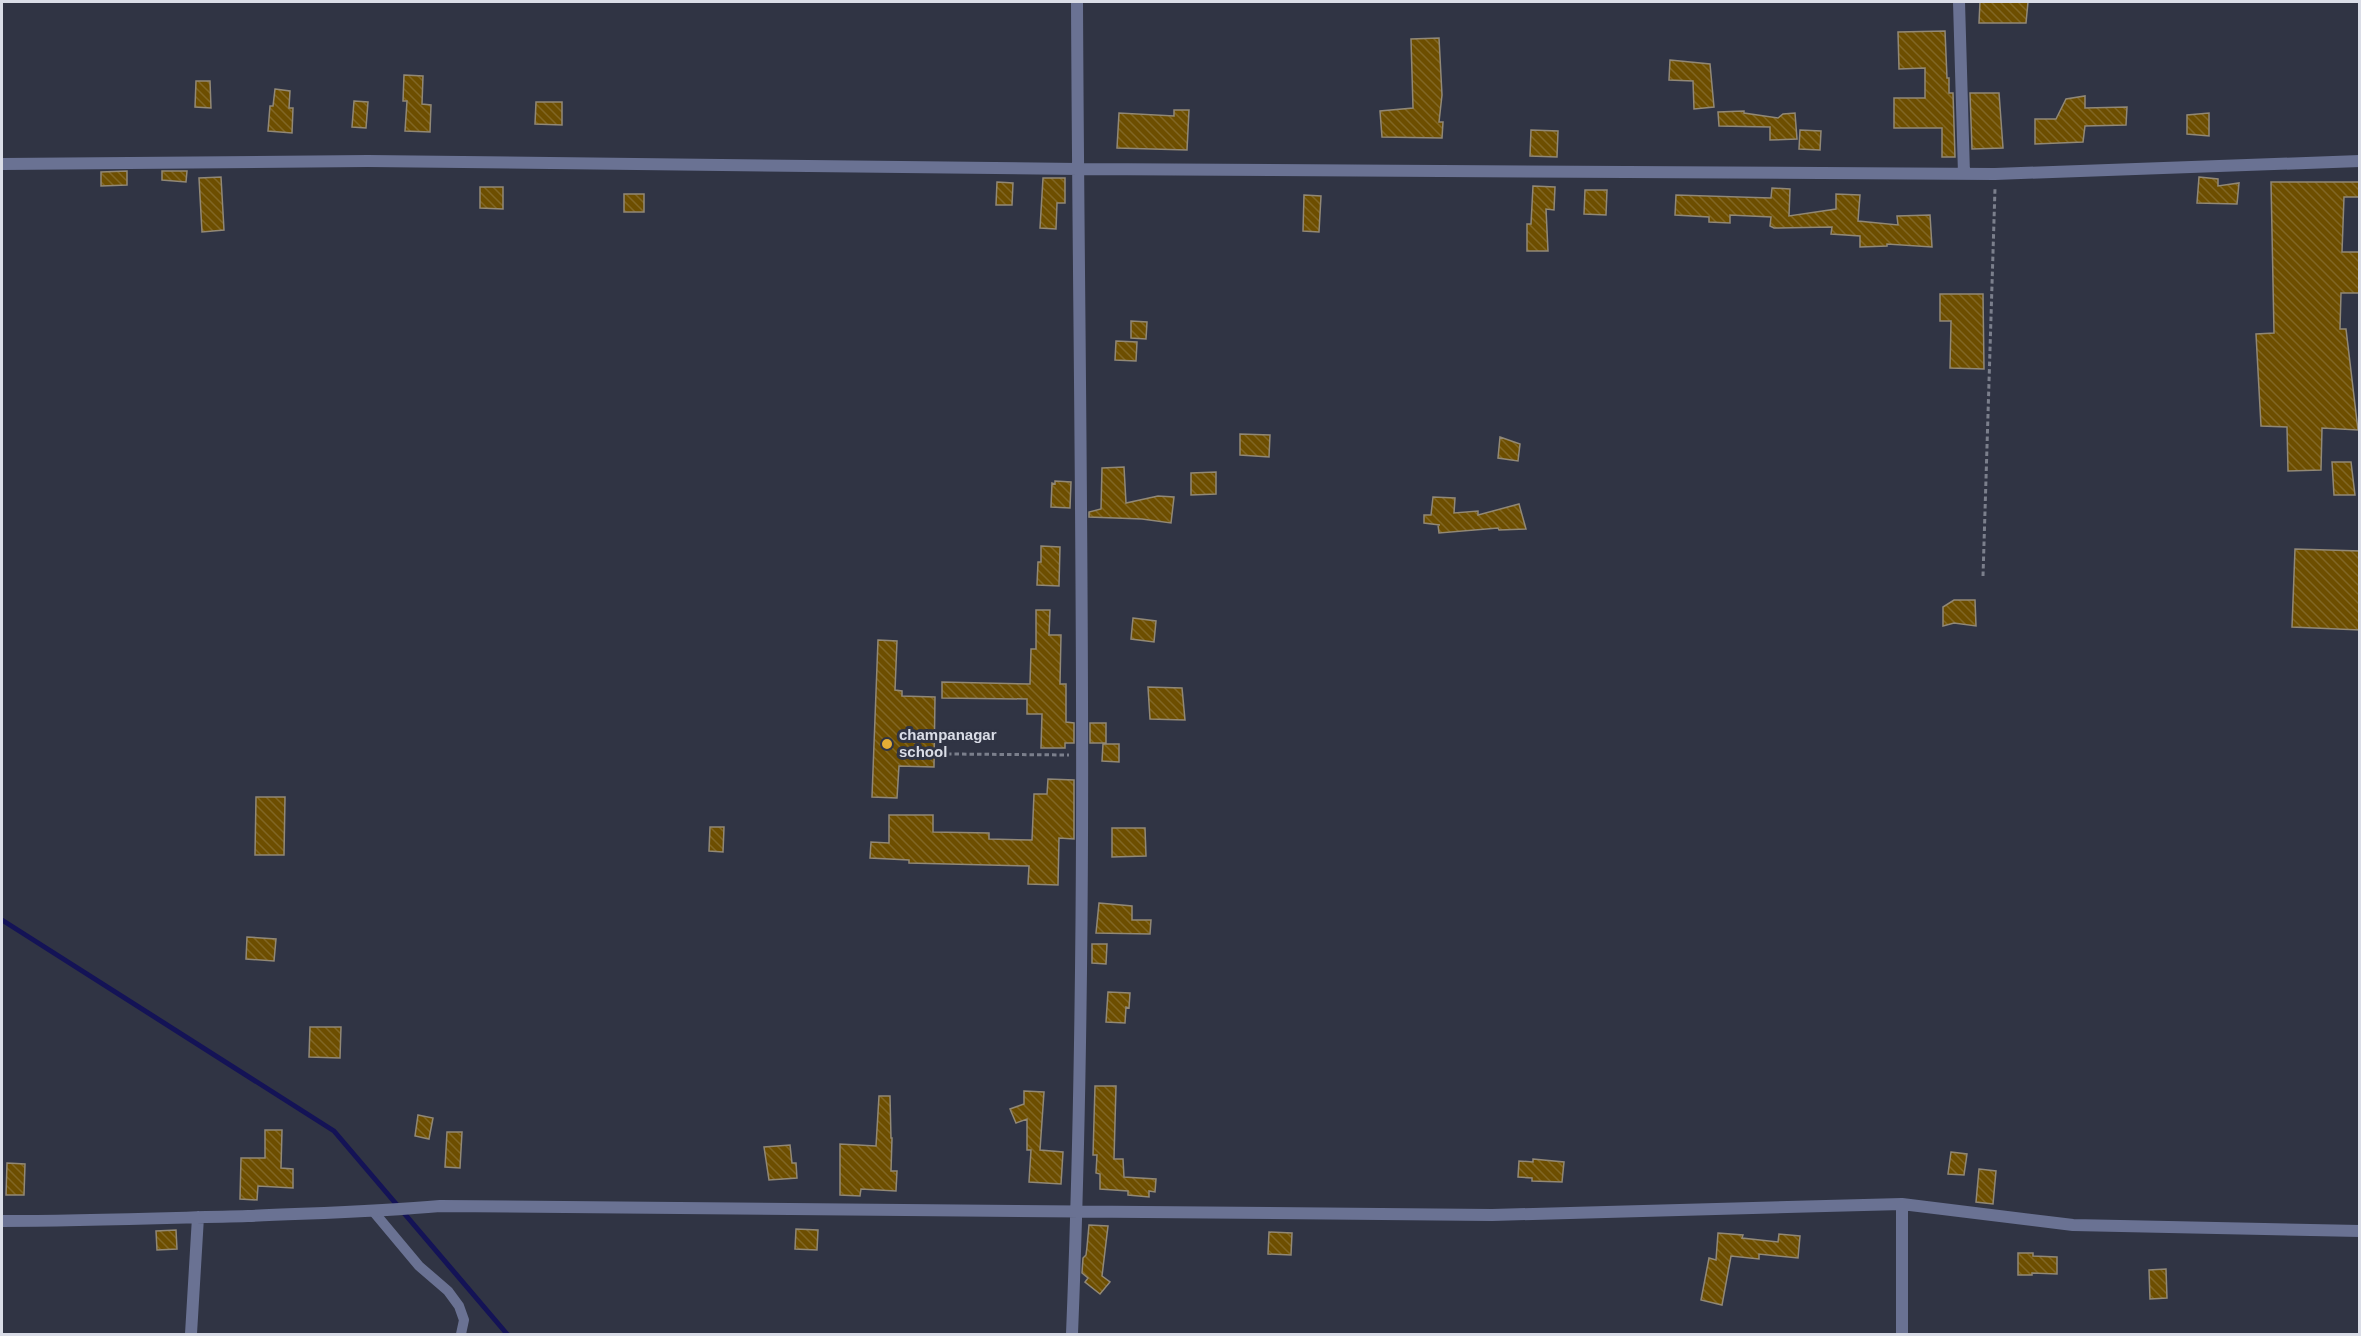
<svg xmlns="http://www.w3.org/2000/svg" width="2361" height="1336" viewBox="0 0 2361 1336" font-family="Helvetica,sans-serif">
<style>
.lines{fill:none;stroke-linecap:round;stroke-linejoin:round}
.stream{stroke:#141356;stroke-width:5}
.building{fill:url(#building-back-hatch);stroke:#918876;stroke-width:1.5}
.path{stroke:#7b7f8c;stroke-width:3;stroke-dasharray:4.5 3;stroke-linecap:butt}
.lane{stroke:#6a7293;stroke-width:10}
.street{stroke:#6a7293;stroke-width:12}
.poi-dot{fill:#e4ad35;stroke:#303444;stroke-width:2}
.labels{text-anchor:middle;stroke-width:6;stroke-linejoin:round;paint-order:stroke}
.poi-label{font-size:15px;font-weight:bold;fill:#dadde7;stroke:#303444;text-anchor:start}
</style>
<defs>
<pattern id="building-back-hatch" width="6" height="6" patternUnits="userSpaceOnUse" patternTransform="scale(1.5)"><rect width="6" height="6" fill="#6d4e00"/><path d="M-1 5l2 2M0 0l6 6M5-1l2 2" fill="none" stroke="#816725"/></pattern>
</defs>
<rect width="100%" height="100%" fill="#303444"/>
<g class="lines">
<path class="stream" d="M 2,920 L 334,1131 L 507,1334"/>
</g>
<path class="building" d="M 1980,2 L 2028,2 L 2026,23 L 1979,23 Z
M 1945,31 L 1947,78 L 1949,78 L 1949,93 L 1953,93 L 1955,157 L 1942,157 L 1942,128 L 1894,128 L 1894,98 L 1925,98 L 1925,68 L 1899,69 L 1898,32 Z
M 1439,38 L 1442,95 L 1439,122 L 1443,122 L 1442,138 L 1382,137 L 1380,111 L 1413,108 L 1411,39 Z
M 1670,60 L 1710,64 L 1714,107 L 1694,109 L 1693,81 L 1669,80 Z
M 404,75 L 423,76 L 422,104 L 431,105 L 430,132 L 405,131 L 407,101 L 403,101 Z
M 196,81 L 210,81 L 211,108 L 195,107 Z
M 275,89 L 290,91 L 289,108 L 293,108 L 292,133 L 268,131 L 270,106 L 273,106 Z
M 1970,93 L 1999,93 L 2003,148 L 1972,149 Z
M 2085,96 L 2085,108 L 2127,107 L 2126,125 L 2085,126 L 2083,142 L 2035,144 L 2035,119 L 2056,119 L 2066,99 Z
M 354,101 L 368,102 L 366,128 L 352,127 Z
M 536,102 L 562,102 L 562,125 L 535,124 Z
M 1174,110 L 1189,110 L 1187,150 L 1117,148 L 1119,113 L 1174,116 Z
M 1744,111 L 1744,113 L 1778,118 L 1783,114 L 1795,113 L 1797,139 L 1770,140 L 1770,127 L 1719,126 L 1718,112 Z
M 2209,113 L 2209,136 L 2187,134 L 2187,115 Z
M 1531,130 L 1558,131 L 1557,157 L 1530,156 Z
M 1800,130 L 1821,131 L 1820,150 L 1799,149 Z
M 127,171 L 127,185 L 101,186 L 101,172 Z
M 162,171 L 187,171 L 186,182 L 162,180 Z
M 221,177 L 224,230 L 202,232 L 199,178 Z
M 2199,177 L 2218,179 L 2218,186 L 2239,183 L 2237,204 L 2197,203 Z
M 1043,178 L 1065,178 L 1065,203 L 1057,203 L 1056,229 L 1040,228 Z
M 997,182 L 1013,183 L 1012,205 L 996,205 Z
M 2271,182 L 2360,182 L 2360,197 L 2344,197 L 2342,252 L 2360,252 L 2360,293 L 2341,293 L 2340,329 L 2346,329 L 2358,430 L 2322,428 L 2321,470 L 2288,471 L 2287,427 L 2261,426 L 2256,334 L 2274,333 Z
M 1533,186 L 1555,187 L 1554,210 L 1546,209 L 1548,251 L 1527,251 L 1527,224 L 1531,224 Z
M 480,187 L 503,187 L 503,209 L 480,208 Z
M 1772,188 L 1790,189 L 1789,216 L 1836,209 L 1836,194 L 1860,195 L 1858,221 L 1898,225 L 1897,216 L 1930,215 L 1932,247 L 1887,244 L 1887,246 L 1860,247 L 1860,236 L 1831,234 L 1832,227 L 1774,228 L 1770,226 L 1771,217 L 1730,215 L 1730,223 L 1709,222 L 1709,217 L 1675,215 L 1676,195 L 1771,198 Z
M 1585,190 L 1607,190 L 1606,215 L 1584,214 Z
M 624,194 L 644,194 L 644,212 L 624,212 Z
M 1304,195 L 1321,196 L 1319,232 L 1303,231 Z
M 1940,294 L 1983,294 L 1984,369 L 1950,368 L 1951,321 L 1940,321 Z
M 1131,321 L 1147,322 L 1146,339 L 1131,338 Z
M 1116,341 L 1137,342 L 1136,361 L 1115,360 Z
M 1240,434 L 1270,435 L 1269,457 L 1240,455 Z
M 1500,437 L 1520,444 L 1518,461 L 1498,458 Z
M 2332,462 L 2351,462 L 2355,495 L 2334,495 Z
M 1124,467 L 1126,503 L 1158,496 L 1174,497 L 1171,523 L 1142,519 L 1089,517 L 1089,512 L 1101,509 L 1102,468 Z
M 1216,472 L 1216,494 L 1191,495 L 1191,473 Z
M 1055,481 L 1071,482 L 1070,508 L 1051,507 L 1052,483 L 1055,484 Z
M 1433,497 L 1455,498 L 1454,513 L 1478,511 L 1478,515 L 1519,504 L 1526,529 L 1499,530 L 1498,528 L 1439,533 L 1438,525 L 1440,525 L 1424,523 L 1424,515 L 1431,515 Z
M 1041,546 L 1060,547 L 1059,586 L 1037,585 L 1038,562 L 1041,562 Z
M 2295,549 L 2360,551 L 2360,630 L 2292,627 Z
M 1954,600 L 1975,600 L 1976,626 L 1954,623 L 1943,626 L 1943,607 Z
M 1036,610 L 1050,610 L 1049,635 L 1061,635 L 1060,684 L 1066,684 L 1066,722 L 1074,723 L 1074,743 L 1065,743 L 1065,748 L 1041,748 L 1042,714 L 1027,714 L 1027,699 L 942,698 L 942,682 L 1030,684 L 1031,649 L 1036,649 Z
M 1133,618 L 1156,621 L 1154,642 L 1131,639 Z
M 878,640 L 897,641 L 895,690 L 902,691 L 902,696 L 935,697 L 934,767 L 899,766 L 897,798 L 872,797 Z
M 1148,687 L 1182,688 L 1185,720 L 1150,719 Z
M 1090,723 L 1106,723 L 1106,743 L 1090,743 Z
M 1103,744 L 1119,744 L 1119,762 L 1102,761 Z
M 1048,779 L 1074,780 L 1074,839 L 1059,838 L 1058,885 L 1028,884 L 1029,866 L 909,863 L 909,860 L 870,858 L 871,842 L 889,843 L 889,815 L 933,815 L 933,832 L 989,833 L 989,839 L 1032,840 L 1034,794 L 1047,794 Z
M 256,797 L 285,797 L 284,855 L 255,855 Z
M 710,827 L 724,827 L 723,852 L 709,851 Z
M 1112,828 L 1145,828 L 1146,856 L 1112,857 Z
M 1099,903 L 1132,906 L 1132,920 L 1151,920 L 1150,934 L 1096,933 Z
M 247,937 L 276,939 L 274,961 L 246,959 Z
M 1092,944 L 1107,944 L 1106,964 L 1092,963 Z
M 1108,992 L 1130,993 L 1129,1008 L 1126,1007 L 1125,1023 L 1106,1022 Z
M 310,1027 L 341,1027 L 340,1058 L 309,1057 Z
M 1095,1086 L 1116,1086 L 1114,1159 L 1123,1159 L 1124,1177 L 1156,1179 L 1155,1192 L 1149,1191 L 1149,1197 L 1128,1195 L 1128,1191 L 1100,1189 L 1100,1174 L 1096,1173 L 1097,1155 L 1093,1155 Z
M 1024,1091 L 1044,1092 L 1040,1150 L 1063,1152 L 1061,1184 L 1029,1182 L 1031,1150 L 1027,1150 L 1027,1119 L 1016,1123 L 1010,1109 L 1024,1104 Z
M 879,1096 L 890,1096 L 891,1138 L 892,1138 L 891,1171 L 897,1171 L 896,1191 L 861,1189 L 860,1196 L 840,1195 L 840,1144 L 876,1146 Z
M 418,1115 L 433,1118 L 429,1139 L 415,1136 Z
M 265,1130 L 282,1130 L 281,1168 L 293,1169 L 293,1188 L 258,1186 L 257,1200 L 240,1199 L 241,1158 L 265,1158 Z
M 447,1132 L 462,1132 L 460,1168 L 445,1167 Z
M 790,1145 L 792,1163 L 796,1163 L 797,1178 L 769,1180 L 764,1147 Z
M 1951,1152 L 1967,1154 L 1964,1175 L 1948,1174 Z
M 1533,1159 L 1564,1162 L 1562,1182 L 1532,1181 L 1532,1178 L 1518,1177 L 1519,1161 L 1533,1162 Z
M 7,1163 L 25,1164 L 24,1195 L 6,1195 Z
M 1979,1169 L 1996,1171 L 1993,1204 L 1976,1202 Z
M 1089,1225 L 1108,1226 L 1102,1276 L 1110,1282 L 1100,1294 L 1085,1282 L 1088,1278 L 1082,1273 L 1083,1258 L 1086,1255 L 1087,1247 Z
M 796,1229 L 818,1230 L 817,1250 L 795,1249 Z
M 176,1230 L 177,1249 L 157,1250 L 156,1231 Z
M 1269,1232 L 1292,1233 L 1291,1255 L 1268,1254 Z
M 1718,1233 L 1743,1235 L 1742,1238 L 1778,1242 L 1779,1234 L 1800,1236 L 1798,1258 L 1759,1254 L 1759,1259 L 1731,1256 L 1722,1305 L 1701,1300 L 1709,1258 L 1716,1260 Z
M 2018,1253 L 2033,1253 L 2033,1256 L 2057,1257 L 2057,1274 L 2032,1273 L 2032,1275 L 2018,1275 Z
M 2166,1269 L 2167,1298 L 2150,1299 L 2149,1270 Z"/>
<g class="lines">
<path class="path" d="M 1983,576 L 1995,188
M 947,754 L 1069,755"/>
<path class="lane" d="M 373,1211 L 419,1266 L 448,1291 L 459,1306 L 464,1320 L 461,1334"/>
<path class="street" d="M 1959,2 L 1964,174
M 2,164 L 368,161 L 1078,169 L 1995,174 L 2360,161
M 1902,1204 L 1902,1334
M 2,1221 C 84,1221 166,1218 248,1216 C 313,1213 376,1212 440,1206 L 1492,1215 L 1902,1204 L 2073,1225 L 2360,1231
M 191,1334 L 198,1217
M 1072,1334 C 1090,890 1079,446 1077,2"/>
</g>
<circle class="poi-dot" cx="887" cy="744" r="6"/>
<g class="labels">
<g class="poi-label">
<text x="899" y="740">champanagar<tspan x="899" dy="17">school</tspan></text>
</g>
</g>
<rect width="2361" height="1336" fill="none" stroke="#dadde7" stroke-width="6"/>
</svg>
